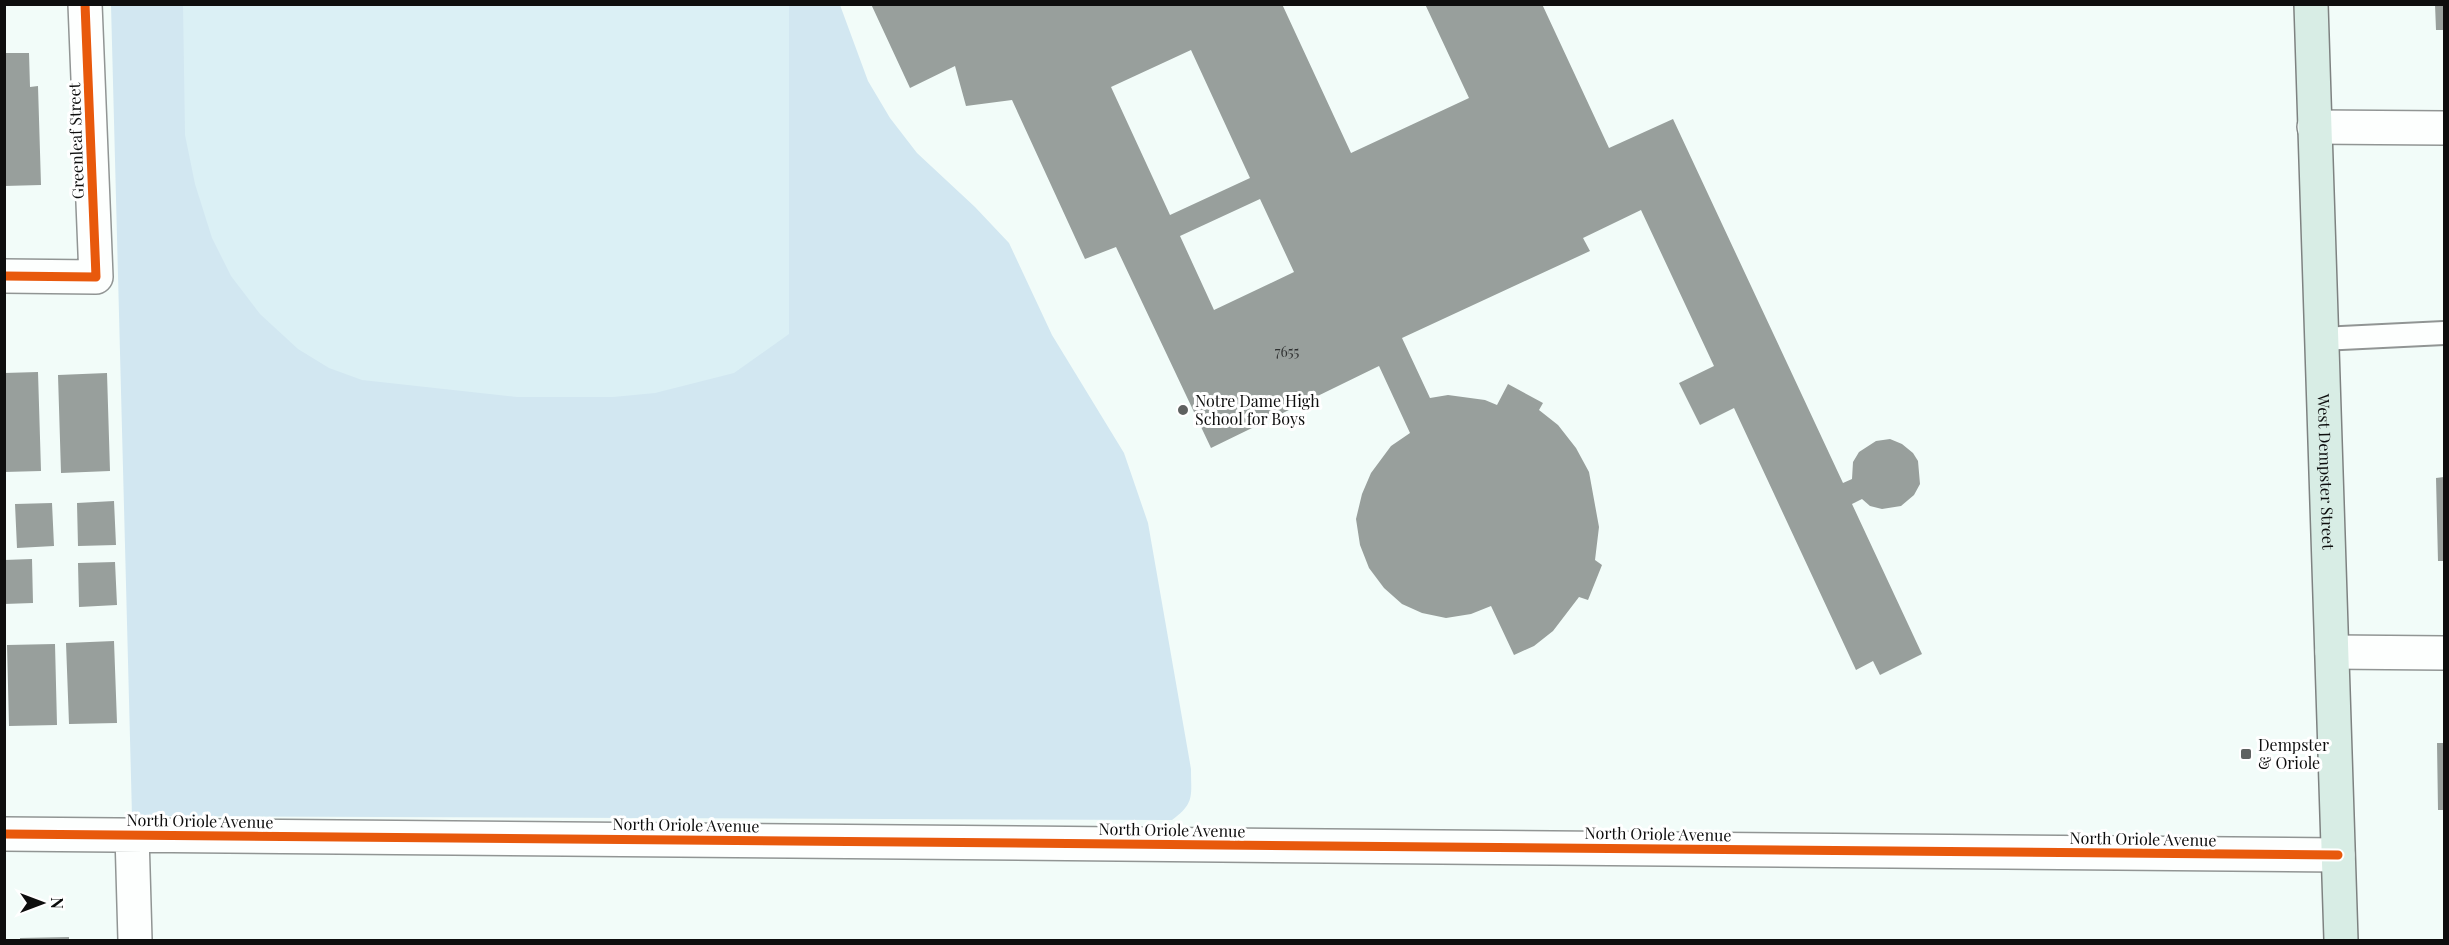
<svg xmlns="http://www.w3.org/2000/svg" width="2449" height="945" viewBox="0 0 2449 945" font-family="'Playfair Display',serif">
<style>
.green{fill:#d2e7f1}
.pitch{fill:#dbf0f5}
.building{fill:#989f9c;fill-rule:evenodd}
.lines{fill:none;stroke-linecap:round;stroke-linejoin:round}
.service-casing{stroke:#919594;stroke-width:26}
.minor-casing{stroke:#919594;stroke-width:36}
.primary-casing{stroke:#7e8281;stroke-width:36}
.service{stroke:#fdfffe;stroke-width:22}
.minor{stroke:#fdfffe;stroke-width:33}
.primary{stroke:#d8ede5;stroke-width:33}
.cycleway-casing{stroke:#fff;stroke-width:13}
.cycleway{stroke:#e8590c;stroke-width:9}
.poi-dot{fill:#5e6160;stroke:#fff;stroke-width:2}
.labels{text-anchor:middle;stroke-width:6;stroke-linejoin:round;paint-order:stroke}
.number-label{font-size:14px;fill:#303232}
.street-label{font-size:16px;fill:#0e0e0e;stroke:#fff}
.poi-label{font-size:16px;fill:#0e0e0e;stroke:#fff;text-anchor:start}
</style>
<rect width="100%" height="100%" fill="#f2fcf9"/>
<path class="green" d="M 111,5 L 840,5 L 868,81 L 890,118 L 917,153 L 975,207 L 1009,243 L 1052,335 L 1124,453 L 1148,523 L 1191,769 C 1191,796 1195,803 1172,820 L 132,816 Z"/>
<path class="pitch" d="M 771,4 L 789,5 L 789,334 L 734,373 L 655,393 L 613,397 L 517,397 L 362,380 L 329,368 L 298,349 L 260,314 L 231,276 L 212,238 L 195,184 L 185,135 L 183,5 Z"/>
<path class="building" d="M 871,4 L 1282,4 L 1351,153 L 1469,98 L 1425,4 L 1542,4 L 1609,148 L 1673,119 L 1843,483 L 1852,479 L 1853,462 L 1859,452 L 1876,441 L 1890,439 L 1902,444 L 1913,453 L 1918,461 L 1920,484 L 1914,495 L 1901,506 L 1882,509 L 1870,506 L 1862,499 L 1852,504 L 1922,654 L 1880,675 L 1873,661 L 1856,670 L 1734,408 L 1700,425 L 1679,383 L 1714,366 L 1641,210 L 1583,238 L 1590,251 L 1402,338 L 1430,398 L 1448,395 L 1485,400 L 1497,405 L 1508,384 L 1543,403 L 1539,410 L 1558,425 L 1576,448 L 1589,472 L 1599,527 L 1595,560 L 1602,565 L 1588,600 L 1579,597 L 1553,631 L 1534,646 L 1514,655 L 1491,606 L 1471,614 L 1446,618 L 1422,613 L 1402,604 L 1384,588 L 1369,568 L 1360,545 L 1356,519 L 1362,494 L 1371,473 L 1391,446 L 1410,433 L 1379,366 L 1211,448 L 1116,247 L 1085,259 L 1012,100 L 966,106 L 955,66 L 910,88 ZM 1191,50 L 1250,178 L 1170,215 L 1111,87 ZM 1260,199 L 1294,272 L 1214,310 L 1180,236 Z
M 2435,4 L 2444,4 L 2444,30 L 2436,30 Z
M 4,53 L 29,53 L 30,87 L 38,86 L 41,185 L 4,186 Z
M 38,372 L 41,471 L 4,472 L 4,373 Z
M 107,373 L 110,471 L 61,473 L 58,375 Z
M 2444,477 L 2444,561 L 2438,561 L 2436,478 Z
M 114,501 L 116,545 L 78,546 L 77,503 Z
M 52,503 L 54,546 L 17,548 L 15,504 Z
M 32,559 L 33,603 L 4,604 L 4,560 Z
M 115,562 L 117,605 L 79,607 L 78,563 Z
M 114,641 L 117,723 L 69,724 L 66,643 Z
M 55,644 L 57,725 L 9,726 L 7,645 Z
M 2437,743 L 2444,743 L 2444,810 L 2438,810 Z
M 69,937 L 69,940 L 20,940 L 20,938 Z"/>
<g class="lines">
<g class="service-casing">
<path id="service" d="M 2321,339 L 2444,333"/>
</g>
<g class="minor-casing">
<path id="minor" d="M 2314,127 L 2444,128
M 4,276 L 96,277 L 85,4
M 2332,652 L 2444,653
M 4,834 L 2338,855
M 132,835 L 135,940"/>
</g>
<g class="primary-casing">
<g id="primary">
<path id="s1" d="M 2311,4 L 2341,940"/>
</g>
</g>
<use href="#service" class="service"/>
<use href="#minor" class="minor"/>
<use href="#primary" class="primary"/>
<g class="cycleway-casing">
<path id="cycleway" d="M 4,276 L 96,277 L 85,4
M 4,834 L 2338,855"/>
</g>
<use href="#cycleway" class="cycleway"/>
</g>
<g class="poi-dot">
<circle cx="1183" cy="410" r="6"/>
<rect x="2240" y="748" width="12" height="12" rx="3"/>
</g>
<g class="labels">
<g class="number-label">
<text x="1287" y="357">7655</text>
</g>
<g class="street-label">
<text transform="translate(76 141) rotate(-92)" y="6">Greenleaf Street</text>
<text dy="6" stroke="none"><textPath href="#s1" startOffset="468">West Dempster Street</textPath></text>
<text transform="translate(200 821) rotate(1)" y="6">North Oriole Avenue</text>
<text transform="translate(686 825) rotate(1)" y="6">North Oriole Avenue</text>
<text transform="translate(1172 830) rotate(1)" y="6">North Oriole Avenue</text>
<text transform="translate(1658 834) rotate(1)" y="6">North Oriole Avenue</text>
<text transform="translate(2143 839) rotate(1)" y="6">North Oriole Avenue</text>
</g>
<g class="poi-label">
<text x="1195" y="407">Notre Dame High<tspan x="1195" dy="18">School for Boys</tspan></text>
<text x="2258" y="751">Dempster<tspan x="2258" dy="18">&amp; Oriole</tspan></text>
</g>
</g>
<rect width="2449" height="945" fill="none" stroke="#0e0e0e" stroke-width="12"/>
<g transform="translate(42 903) rotate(90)" stroke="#ffffff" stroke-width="4.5" paint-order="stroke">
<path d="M0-4.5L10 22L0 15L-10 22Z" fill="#0e0e0e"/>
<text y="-9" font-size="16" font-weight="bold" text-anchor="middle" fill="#0e0e0e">N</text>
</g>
</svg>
